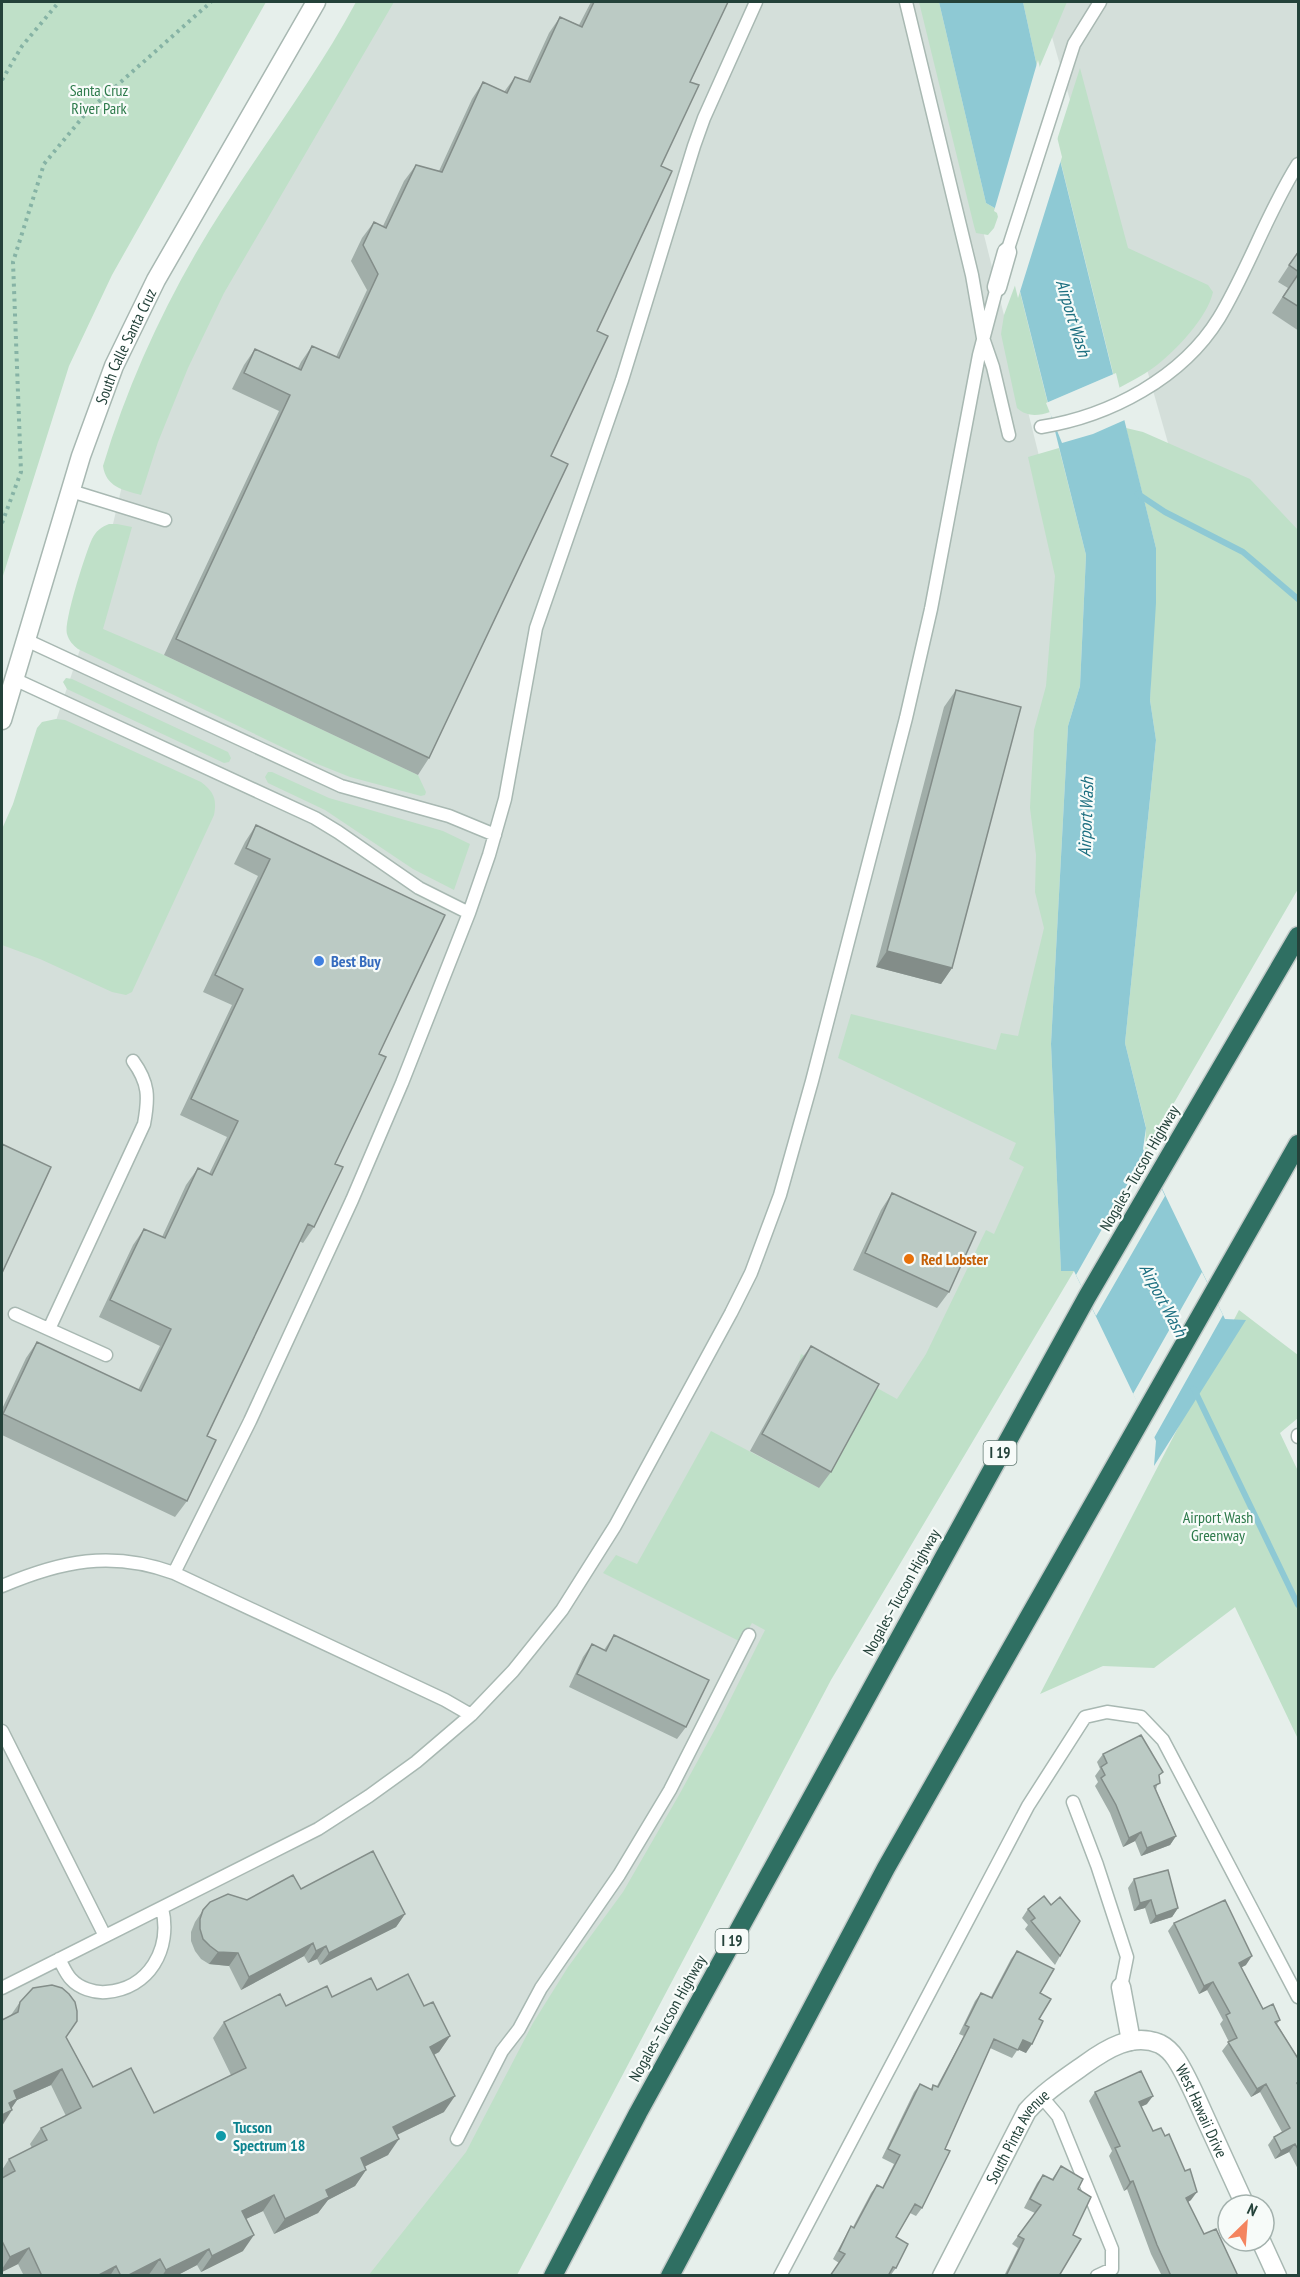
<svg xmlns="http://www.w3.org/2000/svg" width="1300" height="2277" viewBox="0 0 1300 2277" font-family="'PT Sans Narrow',sans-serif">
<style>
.built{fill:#d4dfda}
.green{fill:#bfe0c8}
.water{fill:#8ec9d4}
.pier{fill:#e6efeb}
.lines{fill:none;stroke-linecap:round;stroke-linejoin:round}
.stream{stroke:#8ec9d4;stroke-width:6}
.service-casing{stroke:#a8b8b2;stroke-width:15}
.minor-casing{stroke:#a8b8b2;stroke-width:21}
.tertiary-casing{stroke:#a8b8b2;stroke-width:21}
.motorway-casing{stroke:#c2cac8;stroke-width:21}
.path{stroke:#86b3a5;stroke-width:4;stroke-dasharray:3 4.5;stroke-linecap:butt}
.service{stroke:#fff;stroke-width:12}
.minor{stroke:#fff;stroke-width:18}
.tertiary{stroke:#fff;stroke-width:18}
.motorway{stroke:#2f6f62;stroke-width:18}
.wall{fill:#a1aea9}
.shaded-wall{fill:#838d89}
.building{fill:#bbcac4;stroke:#838d89;stroke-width:1.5}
.shop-dot{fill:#3f7fe0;stroke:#f7fbf9;stroke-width:2}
.food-dot{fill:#e8710a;stroke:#f7fbf9;stroke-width:2}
.culture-dot{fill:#0f9aa8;stroke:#f7fbf9;stroke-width:2}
.labels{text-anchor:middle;stroke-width:4.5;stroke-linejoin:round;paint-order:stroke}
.shield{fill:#f7fbf9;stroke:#637a73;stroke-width:1.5}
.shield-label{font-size:15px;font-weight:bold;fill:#24423a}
.park-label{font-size:16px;fill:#2d7a4b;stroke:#f7fbf9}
.street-label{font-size:16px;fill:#24423a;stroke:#f7fbf9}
.shop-label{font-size:16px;font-weight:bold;fill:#366cbe;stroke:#f7fbf9;text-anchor:start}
.food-label{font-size:16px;font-weight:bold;fill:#c56008;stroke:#f7fbf9;text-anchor:start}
.culture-label{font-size:16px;font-weight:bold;fill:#0d838f;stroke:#f7fbf9;text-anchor:start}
.water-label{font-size:18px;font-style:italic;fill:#1c6f80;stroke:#f7fbf9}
</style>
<rect width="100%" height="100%" fill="#e6efeb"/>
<path class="built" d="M 378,2 L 926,2 L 1046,484 L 1062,593 L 1050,943 L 1048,1175 L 439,2275 L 2,2276 L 2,896 L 43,759 L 91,617 L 134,435 Z
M 1042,2 L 1298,2 L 1298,742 L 1178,478 Z"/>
<path class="green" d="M 2,2 L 266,2 L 112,275 L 69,366 L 2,579 Z
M 356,2 L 394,2 L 224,293 L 188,368 L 158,442 L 141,495 C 123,490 106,487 103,466 C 128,383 164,305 209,231 C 257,153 313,82 356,2 Z
M 919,2 L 939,2 L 986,203 L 1000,211 L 994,228 L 988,235 L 976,233 L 974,226 Z
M 1023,2 L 1067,2 L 1038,71 Z
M 1080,68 L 1128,248 L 1208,285 L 1213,292 C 1208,317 1174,353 1153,368 C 1142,376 1129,382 1117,389 L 1056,143 Z
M 1017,280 L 1050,412 C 1038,416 1027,417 1017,408 L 1001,334 L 1004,315 Z
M 1126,428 L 1143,432 L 1250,479 L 1298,530 L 1298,889 L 1145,1153 L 1146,1127 L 1125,1043 L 1156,740 L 1150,700 L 1156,548 Z
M 1059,448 L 1086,555 L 1080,686 L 1068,726 L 1051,1044 L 1061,1270 L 1074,1271 L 831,1680 L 517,2275 L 368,2276 L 466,2152 L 533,2023 L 568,1967 L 623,1892 L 679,1795 L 719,1722 L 765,1630 L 752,1623 L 741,1642 L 603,1573 L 616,1555 L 637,1564 L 711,1431 L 819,1488 L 799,1362 L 801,1354 L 825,1366 L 828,1361 L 897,1399 L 926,1354 L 986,1230 L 994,1234 L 1024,1167 L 1009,1159 L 1016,1143 L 838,1058 L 851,1014 L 996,1050 L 1001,1033 L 1018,1036 L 1044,928 L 1035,892 L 1036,855 L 1030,808 L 1034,730 L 1046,686 L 1055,576 L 1028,457 Z
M 109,524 L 117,524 L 132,527 L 103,629 L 164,655 L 418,775 L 426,792 L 425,795 L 421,796 L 350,777 L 315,763 L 78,649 C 73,645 69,641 67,634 C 63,623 86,552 92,539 C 96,531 101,527 109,524 Z
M 66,678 L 72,679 L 228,752 L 231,758 L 229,762 L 224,763 L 67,689 L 63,682 Z
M 56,719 L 65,720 L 201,782 C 214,792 217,799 214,815 L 132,992 L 126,995 L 112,992 L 40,959 L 2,945 L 2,829 L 13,804 L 37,728 L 42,722 Z
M 268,772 L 272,772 L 329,798 L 443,831 L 470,844 L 454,890 L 413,869 L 325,810 L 268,783 L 265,777 Z
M 1239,1310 L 1298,1355 L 1298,1418 L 1280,1433 L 1298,1471 L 1298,1739 L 1235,1607 L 1154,1668 L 1103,1666 L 1040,1694 Z"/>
<path class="water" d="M 939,2 L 1023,2 L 1038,71 L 1156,548 L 1156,603 L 1150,700 L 1156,740 L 1125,1043 L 1146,1128 L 1143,1149 L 1225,1319 L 1246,1320 L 1154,1466 L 1156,1441 L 1074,1271 L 1061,1271 L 1051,1044 L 1068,726 L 1080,686 L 1086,555 L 1000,211 L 986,203 Z"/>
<path class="pier" d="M 1038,60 L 1062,157 L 1018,298 L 997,213 L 994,211 Z
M 1116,373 L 1127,419 L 1093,434 L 1062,443 L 1046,403 Z
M 1145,1153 L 1165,1196 L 1096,1316 L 1076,1275 Z
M 1202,1272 L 1223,1315 L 1154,1438 L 1133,1394 Z"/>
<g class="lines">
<path class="stream" d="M 1138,494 L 1165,512 L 1243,552 L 1298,599
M 1194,1389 L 1298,1605"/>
<g class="service-casing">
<path id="service" d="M 906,2 L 972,275 L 983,338 L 993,367 L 1009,435
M 1007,252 L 1074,44 L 1100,2
M 1041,427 C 1110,416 1182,378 1219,318 C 1249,268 1267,213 1298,164
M 71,491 L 165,520
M 26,640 L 341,786 L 449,816 L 495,835
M 14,679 L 315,818 L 338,832 L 419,888 L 469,913
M 15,1314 L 106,1355
M 49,1329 L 144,1124 C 149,1097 149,1083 133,1061
M 1298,1435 L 1298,1437
M 2,1586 C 61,1561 111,1550 174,1573
M 471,1715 L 445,1700 L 174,1573 L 250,1421 L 352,1200 L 402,1083 L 469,913 L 489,855 L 505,799 L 536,628 L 622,380 L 694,146 L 704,118 L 756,2
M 2,1731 L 105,1936
M 1073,1802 L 1097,1865 L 1127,1957 L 1121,1987
M 59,1959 C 63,1966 66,1974 71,1979 C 79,1988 94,1993 106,1992 C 149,1989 172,1949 162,1908
M 2,1988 L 318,1829 L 369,1796 L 416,1762 L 471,1715 L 513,1671 L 562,1610 L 615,1526 L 731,1313 L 751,1273 L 780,1195 L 812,1081 L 906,718 L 931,609 L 979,355 L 997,287
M 1041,2096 L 1058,2116 L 1112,2249 L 1112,2269 L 1097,2276
M 457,2139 L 502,2051 L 519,2029 L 541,1988 L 619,1875 L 670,1790 L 749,1635
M 780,2276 L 1028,1806 L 1085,1717 L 1107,1712 L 1141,1717 L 1163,1740 L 1298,1997"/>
</g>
<g class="minor-casing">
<g id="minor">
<path d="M 997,287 L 1007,252"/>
<path d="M 1121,1987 L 1131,2041"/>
<path d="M 1261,2241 L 1277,2276"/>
<path id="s1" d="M 942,2276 L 1027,2111 C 1043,2093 1064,2079 1084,2065 C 1106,2049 1133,2032 1160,2044 C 1166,2047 1172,2053 1176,2059 C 1187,2076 1195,2095 1203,2113 C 1217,2144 1231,2174 1245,2205"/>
</g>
</g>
<g class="tertiary-casing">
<g id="tertiary">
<path id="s2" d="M 2,720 L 81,456 L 114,366 L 156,280 L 316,2"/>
</g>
</g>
<g class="motorway-casing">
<path id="motorway" d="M 553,2276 L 638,2113 L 1087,1297 L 1298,936
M 670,2276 L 886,1868 L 1298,1144"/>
</g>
<path class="path" d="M 2,80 L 22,46 L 59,2
M 2,523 L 21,472 L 13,262 L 44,164 L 87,112 L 211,2"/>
<use href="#service" class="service"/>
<use href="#minor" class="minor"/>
<use href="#tertiary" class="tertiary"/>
<use href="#motorway" class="motorway"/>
</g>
<path class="wall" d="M 591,2 L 728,2 L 690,82 L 661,166 L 597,331 L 551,456 L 429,758 L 418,775 L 164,655 L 279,411 L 232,389 L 244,365 L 255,349 L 298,368 L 301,362 L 312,346 L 336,357 L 367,290 L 351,261 L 362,238 L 374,222 L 383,226 L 404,181 L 416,165 L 439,171 L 472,99 L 483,82 L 504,92 L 515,77 L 527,81 L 549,33 L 560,17 L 579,25 Z
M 1299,250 L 1299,331 L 1272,313 L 1288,288 L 1278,282 Z
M 956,690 L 952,968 L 941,984 L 876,967 L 944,707 Z
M 256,825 L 379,1054 L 335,1164 L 314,1227 L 303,1243 L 299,1241 L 207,1436 L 187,1501 L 175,1517 L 2,1435 L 2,1409 L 26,1358 L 37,1342 L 138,1390 L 160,1346 L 99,1317 L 133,1245 L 144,1229 L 162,1237 L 186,1185 L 198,1168 L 209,1174 L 227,1137 L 180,1115 L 232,1005 L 203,992 L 258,876 L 234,864 L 245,842 Z
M 892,1193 L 949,1292 L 937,1308 L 853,1270 L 881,1210 Z
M 811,1346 L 831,1472 L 819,1488 L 750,1451 L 799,1362 Z
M 614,1635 L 686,1727 L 677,1739 L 569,1687 L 583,1657 L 592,1644 L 604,1650 Z
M 1103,1754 L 1159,1777 L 1156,1790 L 1176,1836 L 1170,1845 L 1141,1856 L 1135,1841 L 1123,1847 L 1110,1813 L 1095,1786 L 1098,1782 L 1095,1776 L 1100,1769 L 1097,1762 Z
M 1134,1879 L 1178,1908 L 1172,1917 L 1150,1924 L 1145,1908 L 1134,1911 L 1128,1888 Z
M 301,1889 L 405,1914 L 396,1927 L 320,1965 L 317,1959 L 308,1963 L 304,1956 L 241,1990 L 229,1966 L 209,1964 L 201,1959 L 195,1951 L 191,1941 L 191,1932 L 195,1922 L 203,1910 Z
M 1051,1905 L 1060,1956 L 1055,1965 L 1025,1929 L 1028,1925 L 1022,1918 L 1028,1909 Z
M 1174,1923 L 1246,1965 L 1241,1967 L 1263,2009 L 1280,2020 L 1277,2024 L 1299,2060 L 1299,2084 L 1298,2085 L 1299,2087 L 1299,2171 L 1289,2152 L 1275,2159 L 1268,2145 L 1274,2137 L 1282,2132 L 1260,2092 L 1251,2097 L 1222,2051 L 1229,2042 L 1220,2024 L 1223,2020 L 1207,1990 L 1199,1994 L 1168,1931 Z
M 1017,1951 L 1040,1993 L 1039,2019 L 1026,2053 L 1018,2049 L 1012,2058 L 990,2048 L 945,2149 L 922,2208 L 916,2216 L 910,2213 L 896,2237 L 896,2268 L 890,2276 L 830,2276 L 839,2263 L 833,2259 L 846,2235 L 851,2226 L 853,2227 L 871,2193 L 877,2185 L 882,2188 L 894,2164 L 882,2158 L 914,2092 L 920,2084 L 931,2089 L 933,2085 L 937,2086 L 964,2036 L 959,2034 L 975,2001 L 981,1993 L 991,1997 L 1011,1959 Z
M 377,1990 L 424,2006 L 450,2036 L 439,2052 L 434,2055 L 444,2112 L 397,2135 L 388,2155 L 365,2166 L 366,2170 L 355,2186 L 328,2200 L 318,2213 L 274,2234 L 263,2211 L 246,2219 L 243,2251 L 201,2272 L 197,2265 L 176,2276 L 24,2276 L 18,2264 L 2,2272 L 2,2170 L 9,2159 L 32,2148 L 30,2144 L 41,2128 L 66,2116 L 51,2085 L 17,2100 L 11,2108 L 11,2015 L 20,2002 L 66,2037 L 93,2087 L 154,2113 L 231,2075 L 213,2038 L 224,2022 L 286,2006 Z
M 1095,2092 L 1147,2104 L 1141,2107 L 1153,2131 L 1191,2200 L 1188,2202 L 1204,2234 L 1238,2276 L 1162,2276 L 1151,2254 L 1127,2189 L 1124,2191 L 1109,2156 L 1112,2151 L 1089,2101 Z
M 1061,2166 L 1078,2189 L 1073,2235 L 1059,2276 L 1004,2276 L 1018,2248 L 1012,2244 L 1035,2213 L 1024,2208 L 1037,2183 L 1043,2175 L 1052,2179 Z"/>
<path class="shaded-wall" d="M 887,951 L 952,968 L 941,984 L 876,967 Z
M 1141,1832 L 1135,1841 L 1123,1847 L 1129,1838 Z
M 1176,1836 L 1170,1845 L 1141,1856 L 1147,1848 Z
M 1151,1900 L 1145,1908 L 1134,1911 L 1140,1903 Z
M 1178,1908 L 1172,1917 L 1150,1924 L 1156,1916 Z
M 405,1914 L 396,1927 L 320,1965 L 329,1953 Z
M 313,1943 L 304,1956 L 241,1990 L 249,1977 Z
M 326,1946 L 317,1959 L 308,1963 L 316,1951 Z
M 218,1952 L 238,1953 L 229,1966 L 209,1964 Z
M 1252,1956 L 1246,1965 L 1233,1972 L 1239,1963 Z
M 1213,1982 L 1207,1990 L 1199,1994 L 1204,1986 Z
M 450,2036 L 439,2052 L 419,2062 L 430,2047 Z
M 1023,2040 L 1032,2044 L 1026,2053 L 1017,2049 Z
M 62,2069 L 51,2085 L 17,2100 L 9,2112 L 12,2110 L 2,2126 L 2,2113 L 14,2091 Z
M 1266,2084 L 1260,2092 L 1251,2097 L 1257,2089 Z
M 455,2096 L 444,2112 L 382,2142 L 393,2127 Z
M 1153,2096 L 1147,2104 L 1133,2110 L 1139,2102 Z
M 399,2139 L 388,2155 L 350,2174 L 361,2158 Z
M 1295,2144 L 1289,2152 L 1275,2159 L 1281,2151 Z
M 366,2170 L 355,2186 L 328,2200 L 318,2213 L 274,2234 L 285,2219 L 326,2190 Z
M 1133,2181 L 1127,2189 L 1124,2191 L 1130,2182 Z
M 1197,2192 L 1191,2200 L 1180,2207 L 1186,2198 Z
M 274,2195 L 263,2211 L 231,2226 L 242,2211 Z
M 254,2235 L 243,2251 L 201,2272 L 212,2256 Z
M 29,2248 L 18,2264 L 2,2272 L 2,2269 L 10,2257 Z
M 209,2249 L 197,2265 L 176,2276 L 162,2276 L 166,2270 Z
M 160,2259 L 148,2276 L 127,2276 Z
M 116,2266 L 110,2276 L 97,2276 Z"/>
<path class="building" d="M 594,2 L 728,2 L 690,82 L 699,85 L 661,166 L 672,171 L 597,331 L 608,336 L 551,456 L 568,464 L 429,758 L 176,639 L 290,395 L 244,373 L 255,349 L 301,370 L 312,346 L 339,358 L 378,274 L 363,245 L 374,222 L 386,228 L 416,165 L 442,172 L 483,82 L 507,93 L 515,77 L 530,82 L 560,17 L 582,27 Z
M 1299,251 L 1299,272 L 1289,265 Z
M 1299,273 L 1299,307 L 1283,297 Z
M 956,690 L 1021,707 L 952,968 L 887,951 Z
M 256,825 L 445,915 L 379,1054 L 386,1057 L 335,1164 L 343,1167 L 314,1227 L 308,1224 L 207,1436 L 216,1440 L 187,1501 L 3,1414 L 37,1342 L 141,1391 L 171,1329 L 110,1300 L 144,1229 L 165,1238 L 198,1168 L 212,1175 L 238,1121 L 191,1099 L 243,989 L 215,975 L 270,859 L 246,848 Z
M 2,1144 L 51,1167 L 2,1273 Z
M 892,1193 L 976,1232 L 949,1292 L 865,1253 Z
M 811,1346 L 879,1384 L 831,1472 L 762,1434 Z
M 614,1635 L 709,1680 L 686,1727 L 577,1674 L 592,1644 L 606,1651 Z
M 1141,1735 L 1163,1772 L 1159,1775 L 1160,1783 L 1154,1786 L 1176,1836 L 1147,1848 L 1141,1832 L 1129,1838 L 1116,1805 L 1101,1778 L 1105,1775 L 1101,1767 L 1107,1763 L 1103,1754 Z
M 373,1851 L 405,1914 L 329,1953 L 326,1946 L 316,1951 L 313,1943 L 249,1977 L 238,1953 L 218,1952 L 210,1946 L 203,1939 L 200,1929 L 200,1919 L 203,1910 L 210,1902 L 228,1894 L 247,1900 L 293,1875 L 301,1889 Z
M 1168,1870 L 1178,1908 L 1156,1916 L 1151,1900 L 1140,1903 L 1134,1879 Z
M 1044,1896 L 1051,1905 L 1060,1897 L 1080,1921 L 1060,1956 L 1031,1921 L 1035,1918 L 1028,1909 Z
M 1225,1900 L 1252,1956 L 1239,1963 L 1263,2009 L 1273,2004 L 1280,2020 L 1275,2022 L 1299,2060 L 1299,2082 L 1297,2083 L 1299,2087 L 1299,2151 L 1295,2144 L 1281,2151 L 1274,2137 L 1290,2128 L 1266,2084 L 1257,2089 L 1228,2042 L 1237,2038 L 1226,2015 L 1230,2013 L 1213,1982 L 1204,1986 L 1174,1923 Z
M 1017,1951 L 1054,1969 L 1040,1993 L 1051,1999 L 1039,2019 L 1043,2021 L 1032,2044 L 1023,2040 L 1018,2050 L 994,2039 L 945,2149 L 950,2151 L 922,2208 L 915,2204 L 896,2237 L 908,2244 L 896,2268 L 893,2267 L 888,2276 L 830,2276 L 845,2254 L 839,2251 L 851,2226 L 854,2228 L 877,2185 L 883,2188 L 900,2155 L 888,2149 L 920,2084 L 932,2090 L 933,2085 L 938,2087 L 969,2027 L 965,2025 L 981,1993 L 992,1998 Z
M 408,1974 L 424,2006 L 433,2002 L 450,2036 L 430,2047 L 455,2096 L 393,2127 L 399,2139 L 361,2158 L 366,2170 L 326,2190 L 329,2197 L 285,2219 L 274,2195 L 242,2211 L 254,2235 L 212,2256 L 209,2249 L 166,2270 L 160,2259 L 127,2276 L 121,2276 L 116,2266 L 97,2276 L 42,2276 L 29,2248 L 10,2257 L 2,2241 L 2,2178 L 15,2171 L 9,2159 L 47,2140 L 41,2128 L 81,2108 L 62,2069 L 14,2091 L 17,2099 L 9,2103 L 12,2110 L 2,2115 L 2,2020 L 18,2012 L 20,2002 L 33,1988 L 52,1985 L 62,1988 L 69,1994 L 75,2002 L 77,2011 L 77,2021 L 66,2037 L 93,2087 L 131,2068 L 154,2113 L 246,2068 L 224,2022 L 280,1994 L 286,2006 L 327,1986 L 332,1997 L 371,1978 L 377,1990 Z
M 1141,2071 L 1153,2096 L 1139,2102 L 1153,2131 L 1161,2128 L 1165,2136 L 1169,2134 L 1185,2171 L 1190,2169 L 1197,2192 L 1186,2198 L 1204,2234 L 1216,2229 L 1238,2276 L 1171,2276 L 1157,2245 L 1133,2181 L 1130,2182 L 1115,2148 L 1120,2146 L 1095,2092 Z
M 1061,2166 L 1083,2179 L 1078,2189 L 1091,2197 L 1073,2235 L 1081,2239 L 1059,2276 L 1006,2276 L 1024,2239 L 1018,2236 L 1041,2205 L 1030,2199 L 1043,2175 L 1053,2180 Z"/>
<circle class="shop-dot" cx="319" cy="961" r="6"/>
<circle class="food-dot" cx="909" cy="1259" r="6"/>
<circle class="culture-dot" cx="221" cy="2136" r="6"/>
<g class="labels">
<g class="shield">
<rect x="983.5" y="1441" width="33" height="24" rx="4.5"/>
<rect x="715.5" y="1929" width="33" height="24" rx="4.5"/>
</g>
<g class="shield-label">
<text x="1000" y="1458">I 19</text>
<text x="732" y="1946">I 19</text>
</g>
<g class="park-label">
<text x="99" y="96">Santa Cruz<tspan x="99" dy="18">River Park</tspan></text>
<text x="1218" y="1523">Airport Wash<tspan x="1218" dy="18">Greenway</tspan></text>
</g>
<g class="street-label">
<text dy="6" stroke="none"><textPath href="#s2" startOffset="394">South Calle Santa Cruz</textPath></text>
<text transform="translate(1139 1168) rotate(-60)" y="6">Nogales–Tucson Highway</text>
<text transform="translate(901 1592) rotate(-61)" y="6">Nogales–Tucson Highway</text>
<text transform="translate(667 2018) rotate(-61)" y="6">Nogales–Tucson Highway</text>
<text dy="6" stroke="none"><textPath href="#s1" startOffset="422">West Hawaii Drive</textPath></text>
<text dy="6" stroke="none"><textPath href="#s1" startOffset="159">South Pinta Avenue</textPath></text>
</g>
<g class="shop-label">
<text x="331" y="967">Best Buy</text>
</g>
<g class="food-label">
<text x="921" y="1265">Red Lobster</text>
</g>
<g class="culture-label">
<text x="233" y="2133">Tucson<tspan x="233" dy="18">Spectrum 18</tspan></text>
</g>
<g class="water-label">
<text transform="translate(1073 318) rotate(73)" y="6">Airport Wash</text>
<text transform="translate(1086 817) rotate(-88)" y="6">Airport Wash</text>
<text transform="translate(1163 1300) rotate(62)" y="6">Airport Wash</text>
</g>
</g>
<rect width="1300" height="2277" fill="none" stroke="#24423a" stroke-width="6"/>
<g transform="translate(1246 2223) rotate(25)"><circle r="28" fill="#f7fbf9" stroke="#a3b1ad" stroke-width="1.5"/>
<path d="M0-4.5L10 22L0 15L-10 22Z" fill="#f4845f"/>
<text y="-9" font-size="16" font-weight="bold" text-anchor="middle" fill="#24423a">N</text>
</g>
</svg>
